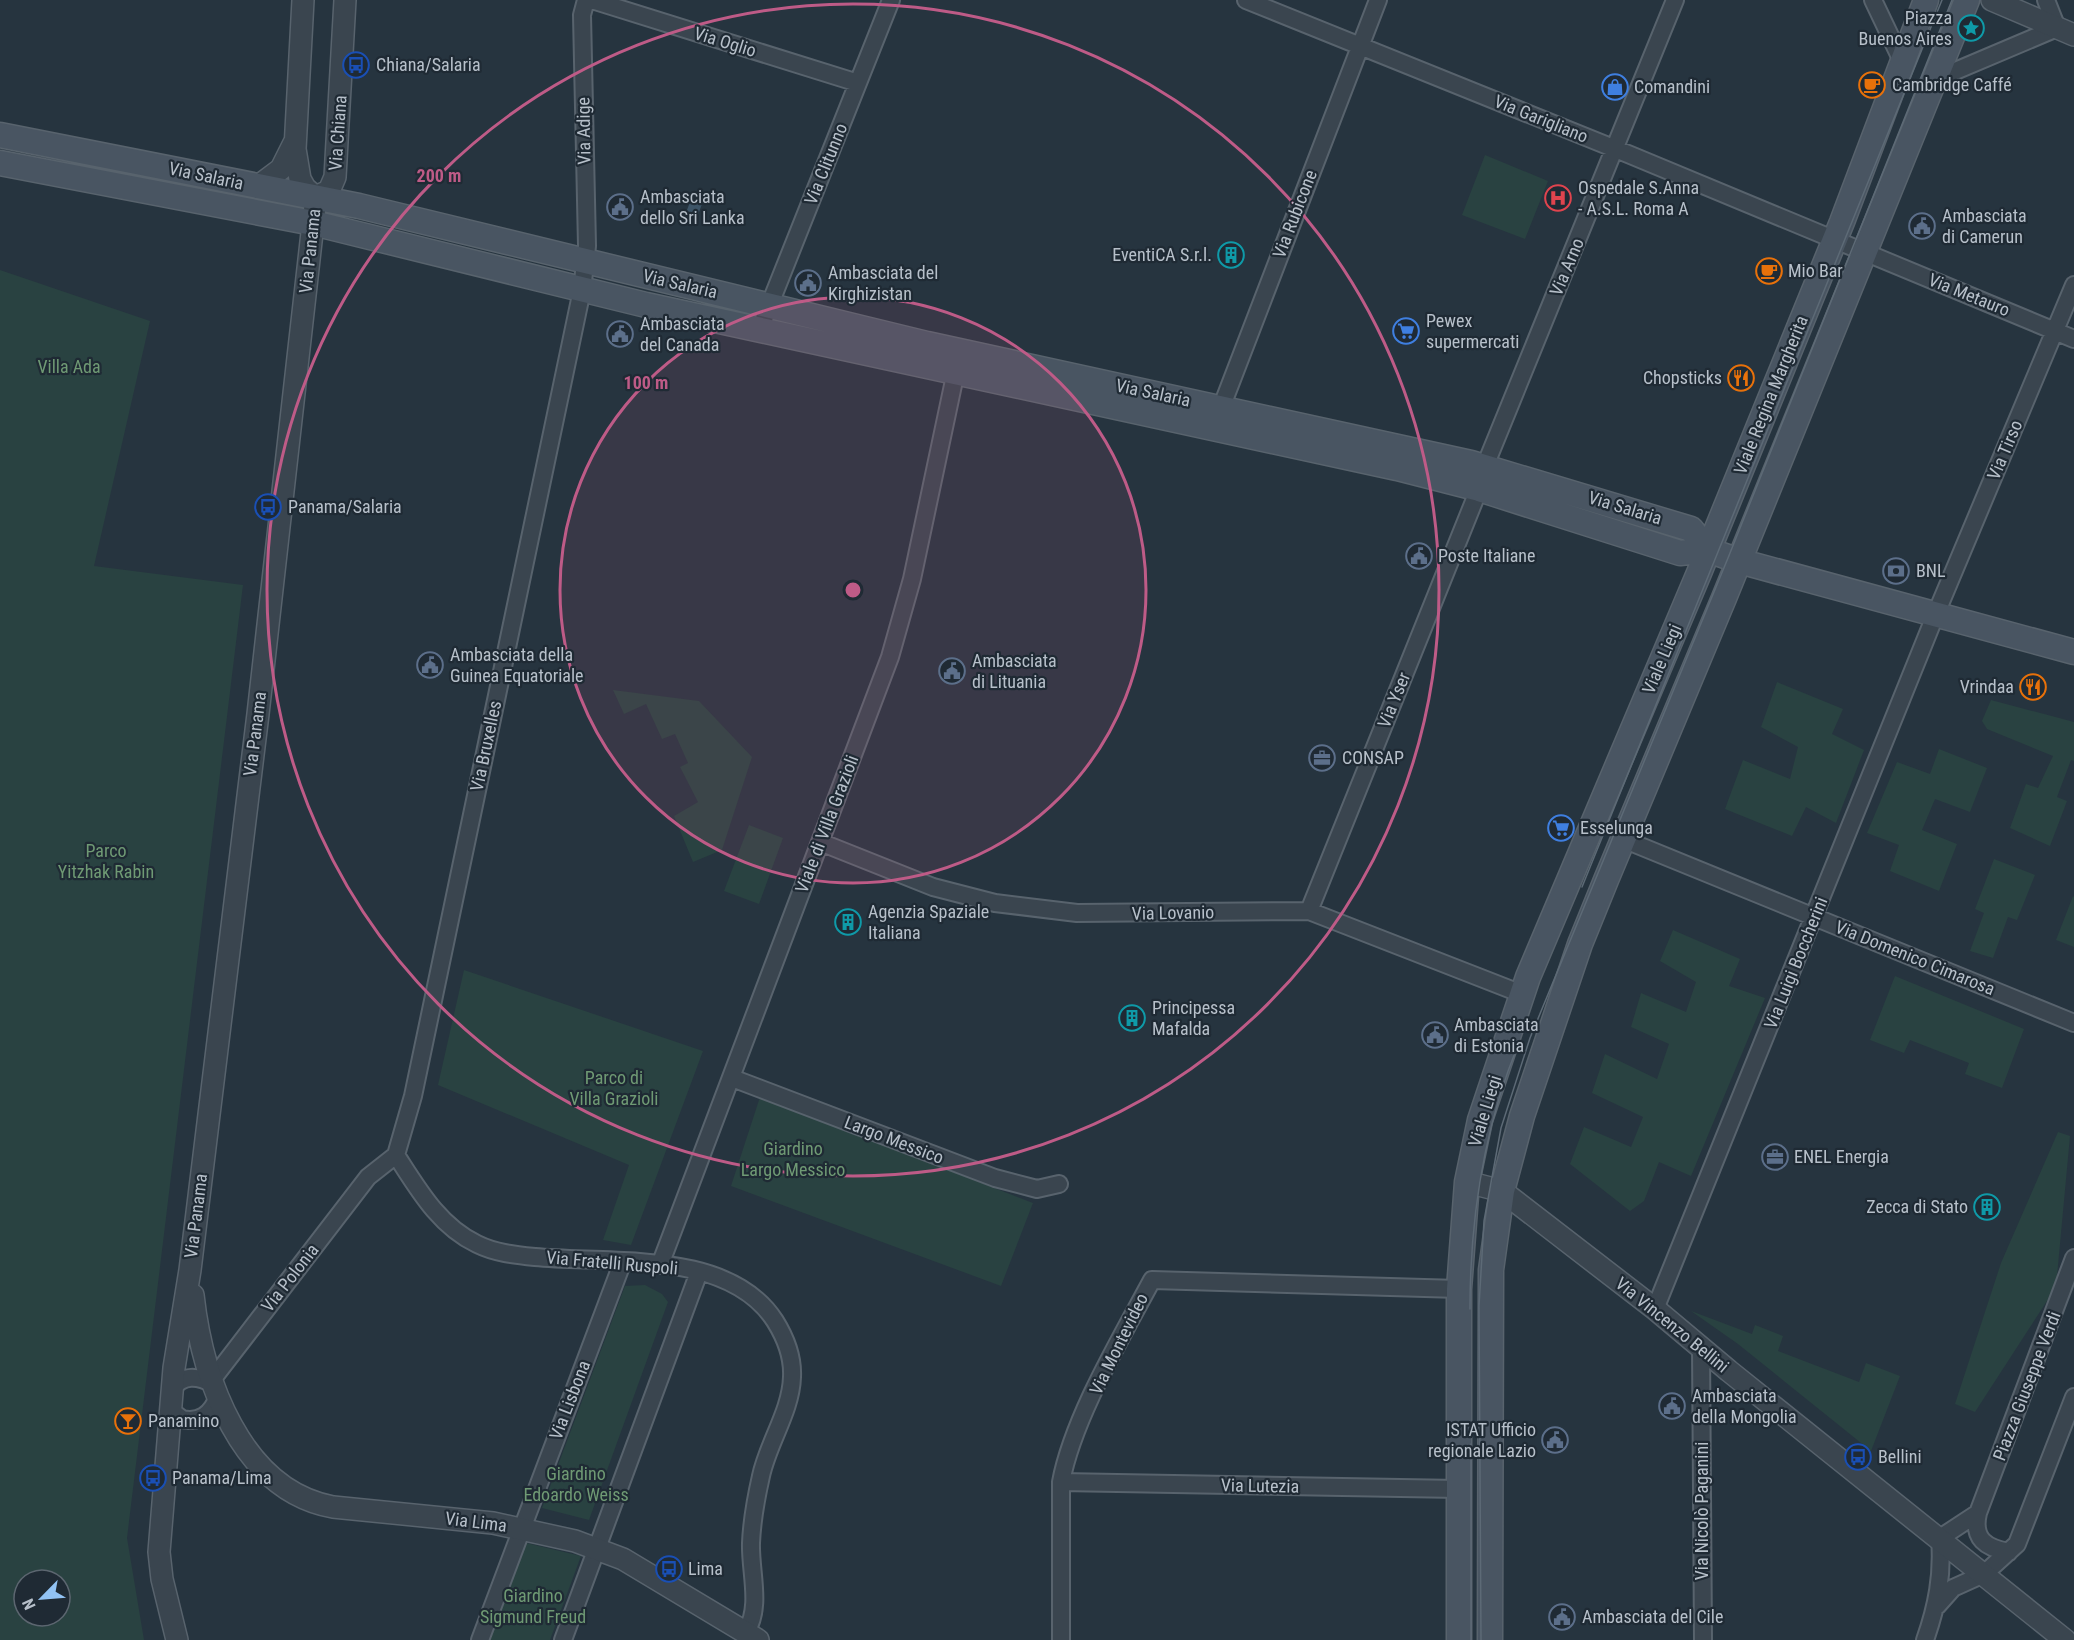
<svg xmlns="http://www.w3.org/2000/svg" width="2074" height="1640" viewBox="0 0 2074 1640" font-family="'Roboto Condensed',sans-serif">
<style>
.green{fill:#294241;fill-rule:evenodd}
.water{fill:#3d5467}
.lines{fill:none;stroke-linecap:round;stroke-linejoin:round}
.minor-casing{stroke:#58636d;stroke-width:20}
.tertiary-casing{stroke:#58636d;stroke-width:24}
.secondary-casing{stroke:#58636d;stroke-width:27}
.minor{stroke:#3a454f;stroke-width:16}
.tertiary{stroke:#3a454f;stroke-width:21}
.secondary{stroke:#495562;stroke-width:24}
.tram{stroke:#5d6a76;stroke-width:1.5}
.ring{fill:none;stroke:#be5b87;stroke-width:3}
.labels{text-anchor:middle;stroke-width:4.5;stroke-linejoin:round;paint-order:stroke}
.poi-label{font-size:18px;fill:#b7c0ca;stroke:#1f2a34;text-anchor:start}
.street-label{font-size:18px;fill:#b7c0ca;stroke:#1f2a34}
.park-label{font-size:18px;fill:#6f9a74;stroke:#1f2a34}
.centre{fill:#be5b87;stroke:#1f2a34;stroke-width:3}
.ring-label{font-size:18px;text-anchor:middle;font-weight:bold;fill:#be5b87;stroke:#1f2a34;stroke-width:4.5;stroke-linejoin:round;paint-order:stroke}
</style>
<rect width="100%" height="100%" fill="#26343f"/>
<path class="green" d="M 1485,155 L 1548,181 L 1525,239 L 1462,215 Z
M 0,270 L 150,321 L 94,566 L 243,585 L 127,1538 L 144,1640 L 0,1640 ZM 24,1580 L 60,1580 L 60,1616 L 24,1616 Z
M 1777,682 L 1843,709 L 1832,734 L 1864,750 L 1836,823 L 1806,807 L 1792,836 L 1725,809 L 1743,760 L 1790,779 L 1798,747 L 1761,727 Z
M 613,690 L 699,701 L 752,757 L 722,850 L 693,862 L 674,816 L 698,802 L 680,767 L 688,763 L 675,734 L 662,739 L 646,704 L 624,714 Z
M 1991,700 L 2074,722 L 2074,761 L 2071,760 L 2057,797 L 2067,801 L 2050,846 L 2010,828 L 2026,784 L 2038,788 L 2053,756 L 1987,729 L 1982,721 Z
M 1939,749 L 1987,768 L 1970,812 L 1935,799 L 1922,830 L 1957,844 L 1939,891 L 1890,871 L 1899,845 L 1867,833 L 1897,762 L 1930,774 Z
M 749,825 L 783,838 L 759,904 L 724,891 Z
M 1994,859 L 2035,875 L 2017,920 L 2008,917 L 1993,958 L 1970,951 L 1984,913 L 1975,909 Z
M 2073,896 L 2074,897 L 2074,947 L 2056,940 Z
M 1673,930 L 1740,959 L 1729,986 L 1765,998 L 1691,1176 L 1659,1162 L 1644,1201 L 1630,1211 L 1570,1164 L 1584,1127 L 1631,1147 L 1643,1117 L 1592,1093 L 1605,1054 L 1657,1079 L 1669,1044 L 1631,1027 L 1641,993 L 1686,1012 L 1696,982 L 1660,961 Z
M 464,970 L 703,1051 L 631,1245 L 603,1240 L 629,1165 L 438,1085 Z
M 1895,976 L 2024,1029 L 2002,1088 L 1965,1074 L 1969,1063 L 1910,1040 L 1904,1053 L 1870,1040 Z
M 760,1097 L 1033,1203 L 1001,1286 L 731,1186 Z
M 2058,1132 L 2070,1136 L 2056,1287 L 1975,1412 L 1955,1404 L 2001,1263 Z
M 645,1285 L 662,1294 L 668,1302 L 589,1520 L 542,1508 L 625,1286 Z
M 1691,1311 L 1752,1334 L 1755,1325 L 1783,1336 L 1778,1351 L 1859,1382 L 1866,1363 L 1900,1376 L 1871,1451 L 1738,1344 Z
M 526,1543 L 581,1556 L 550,1640 L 490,1640 Z"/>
<path class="water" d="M 694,192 L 705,196 L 696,220 L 685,215 Z"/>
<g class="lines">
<g class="minor-casing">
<path id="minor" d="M 592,0 L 858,83
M 1246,0 L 1628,154 L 2074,339
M 1873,0 L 1903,63
M 1934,80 L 2057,28 L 2046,0
M 760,329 L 891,0
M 1218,416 L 1378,0
M 1485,466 L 1675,0
M 1623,839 L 2074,1023
M 820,842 L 933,887 L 995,903 L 1077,913 L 1309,911 L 1522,994
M 1309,911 L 1479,489
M 732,1078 L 995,1178 L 1037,1189 L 1059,1184
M 396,1155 C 418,1189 439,1226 477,1244 C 495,1253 515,1255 535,1257 C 609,1264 729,1249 775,1321 C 785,1337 793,1357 792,1377 C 791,1411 768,1443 761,1476 C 756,1498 752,1520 751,1543 C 750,1572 762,1606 746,1632
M 660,1265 L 890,657 L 912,579 L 956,371
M 1655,1309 L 1935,616 L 2074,285
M 1701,1347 L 1703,1640
M 212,1380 L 368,1177 L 396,1155 L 413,1096 L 582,290 L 587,246 L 582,15 L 586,0
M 172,1389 C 183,1374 198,1376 213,1384
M 170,1410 L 182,1419 C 200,1423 211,1414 218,1397
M 1061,1482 L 1459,1489
M 1978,1513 C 1972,1539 1986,1548 2009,1552
M 1937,1606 L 1953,1588 L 1984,1574 L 2017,1544 L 2074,1397
M 480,1640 L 623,1261
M 563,1640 L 699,1272
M 1061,1640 L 1061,1482 C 1073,1418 1121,1338 1152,1280 L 1459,1289
M 1925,1640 C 1937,1606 1943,1575 1940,1538 L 1978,1513 L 2074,1258"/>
</g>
<g class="tertiary-casing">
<path id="tertiary" d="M 303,0 L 295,149 L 300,179 L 305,188 L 315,197
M 1992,0 L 2074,35
M 257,187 L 281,169 L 294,143
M 315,197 L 329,191 L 335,177 L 345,0
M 1467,1182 L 1502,1191 L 1655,1309 L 1729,1371 L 2065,1640
M 193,1295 C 202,1377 240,1490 333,1507 L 493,1523 L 575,1541 L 623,1559 L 758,1640
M 177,1640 L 162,1579 L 159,1552 L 174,1368 L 190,1270 L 258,714 L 315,206"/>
</g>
<g class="secondary-casing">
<path id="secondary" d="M 0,135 L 359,206 L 927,344 L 1471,463 L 1691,529 L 1708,550 L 1739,561 L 2074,652
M 0,163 L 313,223 L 646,305 L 1397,468 L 1479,489 L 1680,553 L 1708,550
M 1459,1640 L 1459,1289 L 1467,1182 L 1480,1120 L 1528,977 L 1699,573 L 1842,222 L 1926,0
M 1490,1640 L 1491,1270 L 1502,1191 L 1522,1116 L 1580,944 L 1606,880 L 1724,598 L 1967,0"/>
</g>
<use href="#minor" class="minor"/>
<use href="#tertiary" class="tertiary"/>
<use href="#secondary" class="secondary"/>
<path class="tram" d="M 1582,887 L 1942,0
M 1470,1309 C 1470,1220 1484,1128 1518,1045
M 1471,1444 L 1471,1640
M 1481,1640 L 1479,1306 L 1484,1221 L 1501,1128 L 1530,1038 L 1728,558 L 1952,0"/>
</g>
<circle cx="853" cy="590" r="293" fill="#be5b87" fill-opacity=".12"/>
<g class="ring">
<circle cx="853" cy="590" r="293"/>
<circle cx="853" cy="590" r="586"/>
</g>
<defs>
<g id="sight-ring" transform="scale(1.35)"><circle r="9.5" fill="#1f2a34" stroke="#0f9aa8" stroke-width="1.5"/><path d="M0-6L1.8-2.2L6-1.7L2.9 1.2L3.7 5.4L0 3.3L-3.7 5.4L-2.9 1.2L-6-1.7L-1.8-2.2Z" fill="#0f9aa8"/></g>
<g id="bus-ring" transform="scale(1.35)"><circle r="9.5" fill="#1f2a34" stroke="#1a4fb4" stroke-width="1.5"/><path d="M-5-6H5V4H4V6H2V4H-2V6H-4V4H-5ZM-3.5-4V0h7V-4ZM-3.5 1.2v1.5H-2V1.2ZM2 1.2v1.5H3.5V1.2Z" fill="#1a4fb4"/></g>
<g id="cafe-ring" transform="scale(1.35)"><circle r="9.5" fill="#1f2a34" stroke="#e8710a" stroke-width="1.5"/><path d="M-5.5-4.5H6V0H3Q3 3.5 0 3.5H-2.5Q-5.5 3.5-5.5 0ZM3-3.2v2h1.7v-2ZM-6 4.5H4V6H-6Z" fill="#e8710a"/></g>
<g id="shop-ring" transform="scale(1.35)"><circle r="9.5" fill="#1f2a34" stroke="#3f7fe0" stroke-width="1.5"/><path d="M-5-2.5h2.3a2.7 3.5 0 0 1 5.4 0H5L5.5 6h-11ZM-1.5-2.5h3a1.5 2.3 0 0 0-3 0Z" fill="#3f7fe0"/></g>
<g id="hospital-ring" transform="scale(1.35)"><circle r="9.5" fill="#1f2a34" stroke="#e0444e" stroke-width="1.5"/><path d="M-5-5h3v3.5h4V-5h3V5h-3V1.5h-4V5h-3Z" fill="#e0444e"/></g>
<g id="civic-ring" transform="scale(1.35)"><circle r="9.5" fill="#1f2a34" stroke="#5c6f8a" stroke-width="1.5"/><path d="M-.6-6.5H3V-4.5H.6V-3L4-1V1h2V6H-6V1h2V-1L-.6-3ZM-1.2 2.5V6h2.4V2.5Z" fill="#5c6f8a"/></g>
<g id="building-ring" transform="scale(1.35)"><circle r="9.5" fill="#1f2a34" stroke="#0f9aa8" stroke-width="1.5"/><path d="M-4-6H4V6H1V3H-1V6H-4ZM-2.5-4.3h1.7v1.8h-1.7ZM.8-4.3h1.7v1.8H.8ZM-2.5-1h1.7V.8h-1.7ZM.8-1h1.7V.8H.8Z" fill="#0f9aa8"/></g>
<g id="supermarket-ring" transform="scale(1.35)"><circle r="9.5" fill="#1f2a34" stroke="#3f7fe0" stroke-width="1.5"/><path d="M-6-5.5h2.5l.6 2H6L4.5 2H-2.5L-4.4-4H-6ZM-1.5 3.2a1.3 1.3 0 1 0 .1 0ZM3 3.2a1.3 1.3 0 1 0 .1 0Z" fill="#3f7fe0"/></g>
<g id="restaurant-ring" transform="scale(1.35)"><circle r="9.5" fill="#1f2a34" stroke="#e8710a" stroke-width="1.5"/><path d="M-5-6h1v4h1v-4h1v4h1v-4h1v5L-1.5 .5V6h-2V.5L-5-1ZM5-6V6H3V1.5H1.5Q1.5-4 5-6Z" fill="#e8710a"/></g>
<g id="bank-ring" transform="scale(1.35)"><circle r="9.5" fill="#1f2a34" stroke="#5c6f8a" stroke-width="1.5"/><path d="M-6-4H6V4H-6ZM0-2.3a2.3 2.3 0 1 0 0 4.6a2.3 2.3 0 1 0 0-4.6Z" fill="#5c6f8a"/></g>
<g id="office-ring" transform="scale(1.35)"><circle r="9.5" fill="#1f2a34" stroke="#5c6f8a" stroke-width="1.5"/><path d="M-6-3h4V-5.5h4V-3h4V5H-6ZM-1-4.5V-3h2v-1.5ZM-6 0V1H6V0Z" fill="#5c6f8a"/></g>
<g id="bar-ring" transform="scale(1.35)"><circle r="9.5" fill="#1f2a34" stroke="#e8710a" stroke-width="1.5"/><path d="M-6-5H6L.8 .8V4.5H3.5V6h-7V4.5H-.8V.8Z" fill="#e8710a"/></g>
</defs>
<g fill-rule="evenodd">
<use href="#sight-ring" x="1971" y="28"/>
<use href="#bus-ring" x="356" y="65"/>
<use href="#cafe-ring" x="1872" y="85"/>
<use href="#shop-ring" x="1615" y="87"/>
<use href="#hospital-ring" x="1558" y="198"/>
<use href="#civic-ring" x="620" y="207"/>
<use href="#civic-ring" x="1922" y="226"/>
<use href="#building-ring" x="1231" y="255"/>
<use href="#cafe-ring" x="1769" y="271"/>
<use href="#civic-ring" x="808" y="283"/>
<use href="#supermarket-ring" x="1406" y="331"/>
<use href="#civic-ring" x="620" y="334"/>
<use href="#restaurant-ring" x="1741" y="378"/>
<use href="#bus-ring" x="268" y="507"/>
<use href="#civic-ring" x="1419" y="556"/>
<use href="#bank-ring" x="1896" y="571"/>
<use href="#civic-ring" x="430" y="665"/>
<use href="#civic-ring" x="952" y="671"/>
<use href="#restaurant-ring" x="2033" y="687"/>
<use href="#office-ring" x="1322" y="758"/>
<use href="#supermarket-ring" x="1561" y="828"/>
<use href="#building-ring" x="848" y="922"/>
<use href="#building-ring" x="1132" y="1018"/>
<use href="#civic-ring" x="1435" y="1035"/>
<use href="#office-ring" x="1775" y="1157"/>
<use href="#building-ring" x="1987" y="1207"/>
<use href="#civic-ring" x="1672" y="1406"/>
<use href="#bar-ring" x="128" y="1421"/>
<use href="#civic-ring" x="1555" y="1440"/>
<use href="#bus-ring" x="1858" y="1457"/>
<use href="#bus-ring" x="153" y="1478"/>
<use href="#bus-ring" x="669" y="1569"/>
<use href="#civic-ring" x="1562" y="1617"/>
</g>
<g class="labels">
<g class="poi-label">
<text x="1952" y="24" text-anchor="end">Piazza<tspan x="1952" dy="21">Buenos Aires</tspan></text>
<text x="376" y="71">Chiana/Salaria</text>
<text x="1892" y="91">Cambridge Caffé</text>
<text x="1634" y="93">Comandini</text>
<text x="1578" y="194">Ospedale S.Anna<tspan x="1578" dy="21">- A.S.L. Roma A</tspan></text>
<text x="640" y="203">Ambasciata<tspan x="640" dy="21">dello Sri Lanka</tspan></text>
<text x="1942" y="222">Ambasciata<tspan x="1942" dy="21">di Camerun</tspan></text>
<text x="1212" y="261" text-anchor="end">EventiCA S.r.l.</text>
<text x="1788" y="277">Mio Bar</text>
<text x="828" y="279">Ambasciata del<tspan x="828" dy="21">Kirghizistan</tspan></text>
<text x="1426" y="327">Pewex<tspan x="1426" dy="21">supermercati</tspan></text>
<text x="640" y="330">Ambasciata<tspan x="640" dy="21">del Canada</tspan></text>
<text x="1722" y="384" text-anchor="end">Chopsticks</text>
<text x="288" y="513">Panama/Salaria</text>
<text x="1438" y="562">Poste Italiane</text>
<text x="1916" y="577">BNL</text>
<text x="450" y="661">Ambasciata della<tspan x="450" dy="21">Guinea Equatoriale</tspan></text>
<text x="972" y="667">Ambasciata<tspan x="972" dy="21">di Lituania</tspan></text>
<text x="2014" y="693" text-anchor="end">Vrindaa</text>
<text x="1342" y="764">CONSAP</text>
<text x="1580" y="834">Esselunga</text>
<text x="868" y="918">Agenzia Spaziale<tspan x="868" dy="21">Italiana</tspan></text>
<text x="1152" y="1014">Principessa<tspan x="1152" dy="21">Mafalda</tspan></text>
<text x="1454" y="1031">Ambasciata<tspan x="1454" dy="21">di Estonia</tspan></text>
<text x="1794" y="1163">ENEL Energia</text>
<text x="1968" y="1213" text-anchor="end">Zecca di Stato</text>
<text x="1692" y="1402">Ambasciata<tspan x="1692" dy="21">della Mongolia</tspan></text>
<text x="148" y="1427">Panamino</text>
<text x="1536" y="1436" text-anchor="end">ISTAT Ufficio<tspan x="1536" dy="21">regionale Lazio</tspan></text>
<text x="1878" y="1463">Bellini</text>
<text x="172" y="1484">Panama/Lima</text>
<text x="688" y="1575">Lima</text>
<text x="1582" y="1623">Ambasciata del Cile</text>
</g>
<g class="street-label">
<text transform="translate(725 42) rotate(17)" y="6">Via Oglio</text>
<text transform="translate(1541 119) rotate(22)" y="6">Via Garigliano</text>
<text transform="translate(584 131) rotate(-91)" y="6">Via Adige</text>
<text transform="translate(338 133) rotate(-86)" y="6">Via Chiana</text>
<text transform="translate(826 164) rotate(-68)" y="6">Via Clitunno</text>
<text transform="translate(206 176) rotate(12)" y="6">Via Salaria</text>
<text transform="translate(1295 214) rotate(-69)" y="6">Via Rubicone</text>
<text transform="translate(310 251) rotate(-84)" y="6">Via Panama</text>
<text transform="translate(1567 267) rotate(-67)" y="6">Via Arno</text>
<text transform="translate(680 284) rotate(13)" y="6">Via Salaria</text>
<text transform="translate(1969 295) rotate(22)" y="6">Via Metauro</text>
<text transform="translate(1153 393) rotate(12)" y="6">Via Salaria</text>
<text transform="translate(1771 395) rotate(-68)" y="6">Viale Regina Margherita</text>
<text transform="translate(2005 450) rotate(-67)" y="6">Via Tirso</text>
<text transform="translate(1625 508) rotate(17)" y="6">Via Salaria</text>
<text transform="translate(1662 659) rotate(-67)" y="6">Viale Liegi</text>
<text transform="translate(1394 700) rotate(-68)" y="6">Via Yser</text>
<text transform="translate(255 734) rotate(-83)" y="6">Via Panama</text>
<text transform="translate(486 746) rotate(-78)" y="6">Via Bruxelles</text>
<text transform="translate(827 824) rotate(-69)" y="6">Viale di Villa Grazioli</text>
<text transform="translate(1173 913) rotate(-1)" y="6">Via Lovanio</text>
<text transform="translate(1915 958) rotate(22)" y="6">Via Domenico Cimarosa</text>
<text transform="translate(1796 963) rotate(-68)" y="6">Via Luigi Boccherini</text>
<text transform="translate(1485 1111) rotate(-73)" y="6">Viale Liegi</text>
<text transform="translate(894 1140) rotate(21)" y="6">Largo Messico</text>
<text transform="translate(196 1216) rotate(-83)" y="6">Via Panama</text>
<text transform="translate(612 1263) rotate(5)" y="6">Via Fratelli Ruspoli</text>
<text transform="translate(290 1278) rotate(-52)" y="6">Via Polonia</text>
<text transform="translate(1672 1325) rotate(39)" y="6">Via Vincenzo Bellini</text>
<text transform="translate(1119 1344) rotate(-64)" y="6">Via Montevideo</text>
<text transform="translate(2027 1386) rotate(-69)" y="6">Piazza Giuseppe Verdi</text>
<text transform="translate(570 1400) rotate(-69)" y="6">Via Lisbona</text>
<text transform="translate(1260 1486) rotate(1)" y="6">Via Lutezia</text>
<text transform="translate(1702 1511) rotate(-90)" y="6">Via Nicolò Paganini</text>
<text transform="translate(476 1522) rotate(7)" y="6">Via Lima</text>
</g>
<g class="park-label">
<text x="69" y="373">Villa Ada</text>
<text x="106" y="857">Parco<tspan x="106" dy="21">Yitzhak Rabin</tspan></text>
<text x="614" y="1084">Parco di<tspan x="614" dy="21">Villa Grazioli</tspan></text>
<text x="793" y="1155">Giardino<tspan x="793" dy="21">Largo Messico</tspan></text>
<text x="576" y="1480">Giardino<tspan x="576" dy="21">Edoardo Weiss</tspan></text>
<text x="533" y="1602">Giardino<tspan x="533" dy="21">Sigmund Freud</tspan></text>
</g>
</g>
<circle cx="853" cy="590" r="9" class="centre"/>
<g class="ring-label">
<text x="439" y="182">200 m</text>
<text x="646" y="389">100 m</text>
</g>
<g transform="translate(42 1598) rotate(245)"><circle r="28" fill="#1f2a34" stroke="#5c6670" stroke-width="1.5"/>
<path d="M0-4.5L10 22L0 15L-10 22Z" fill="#92c3f4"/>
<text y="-9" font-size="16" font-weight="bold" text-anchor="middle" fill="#b7c0ca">N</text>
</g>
</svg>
